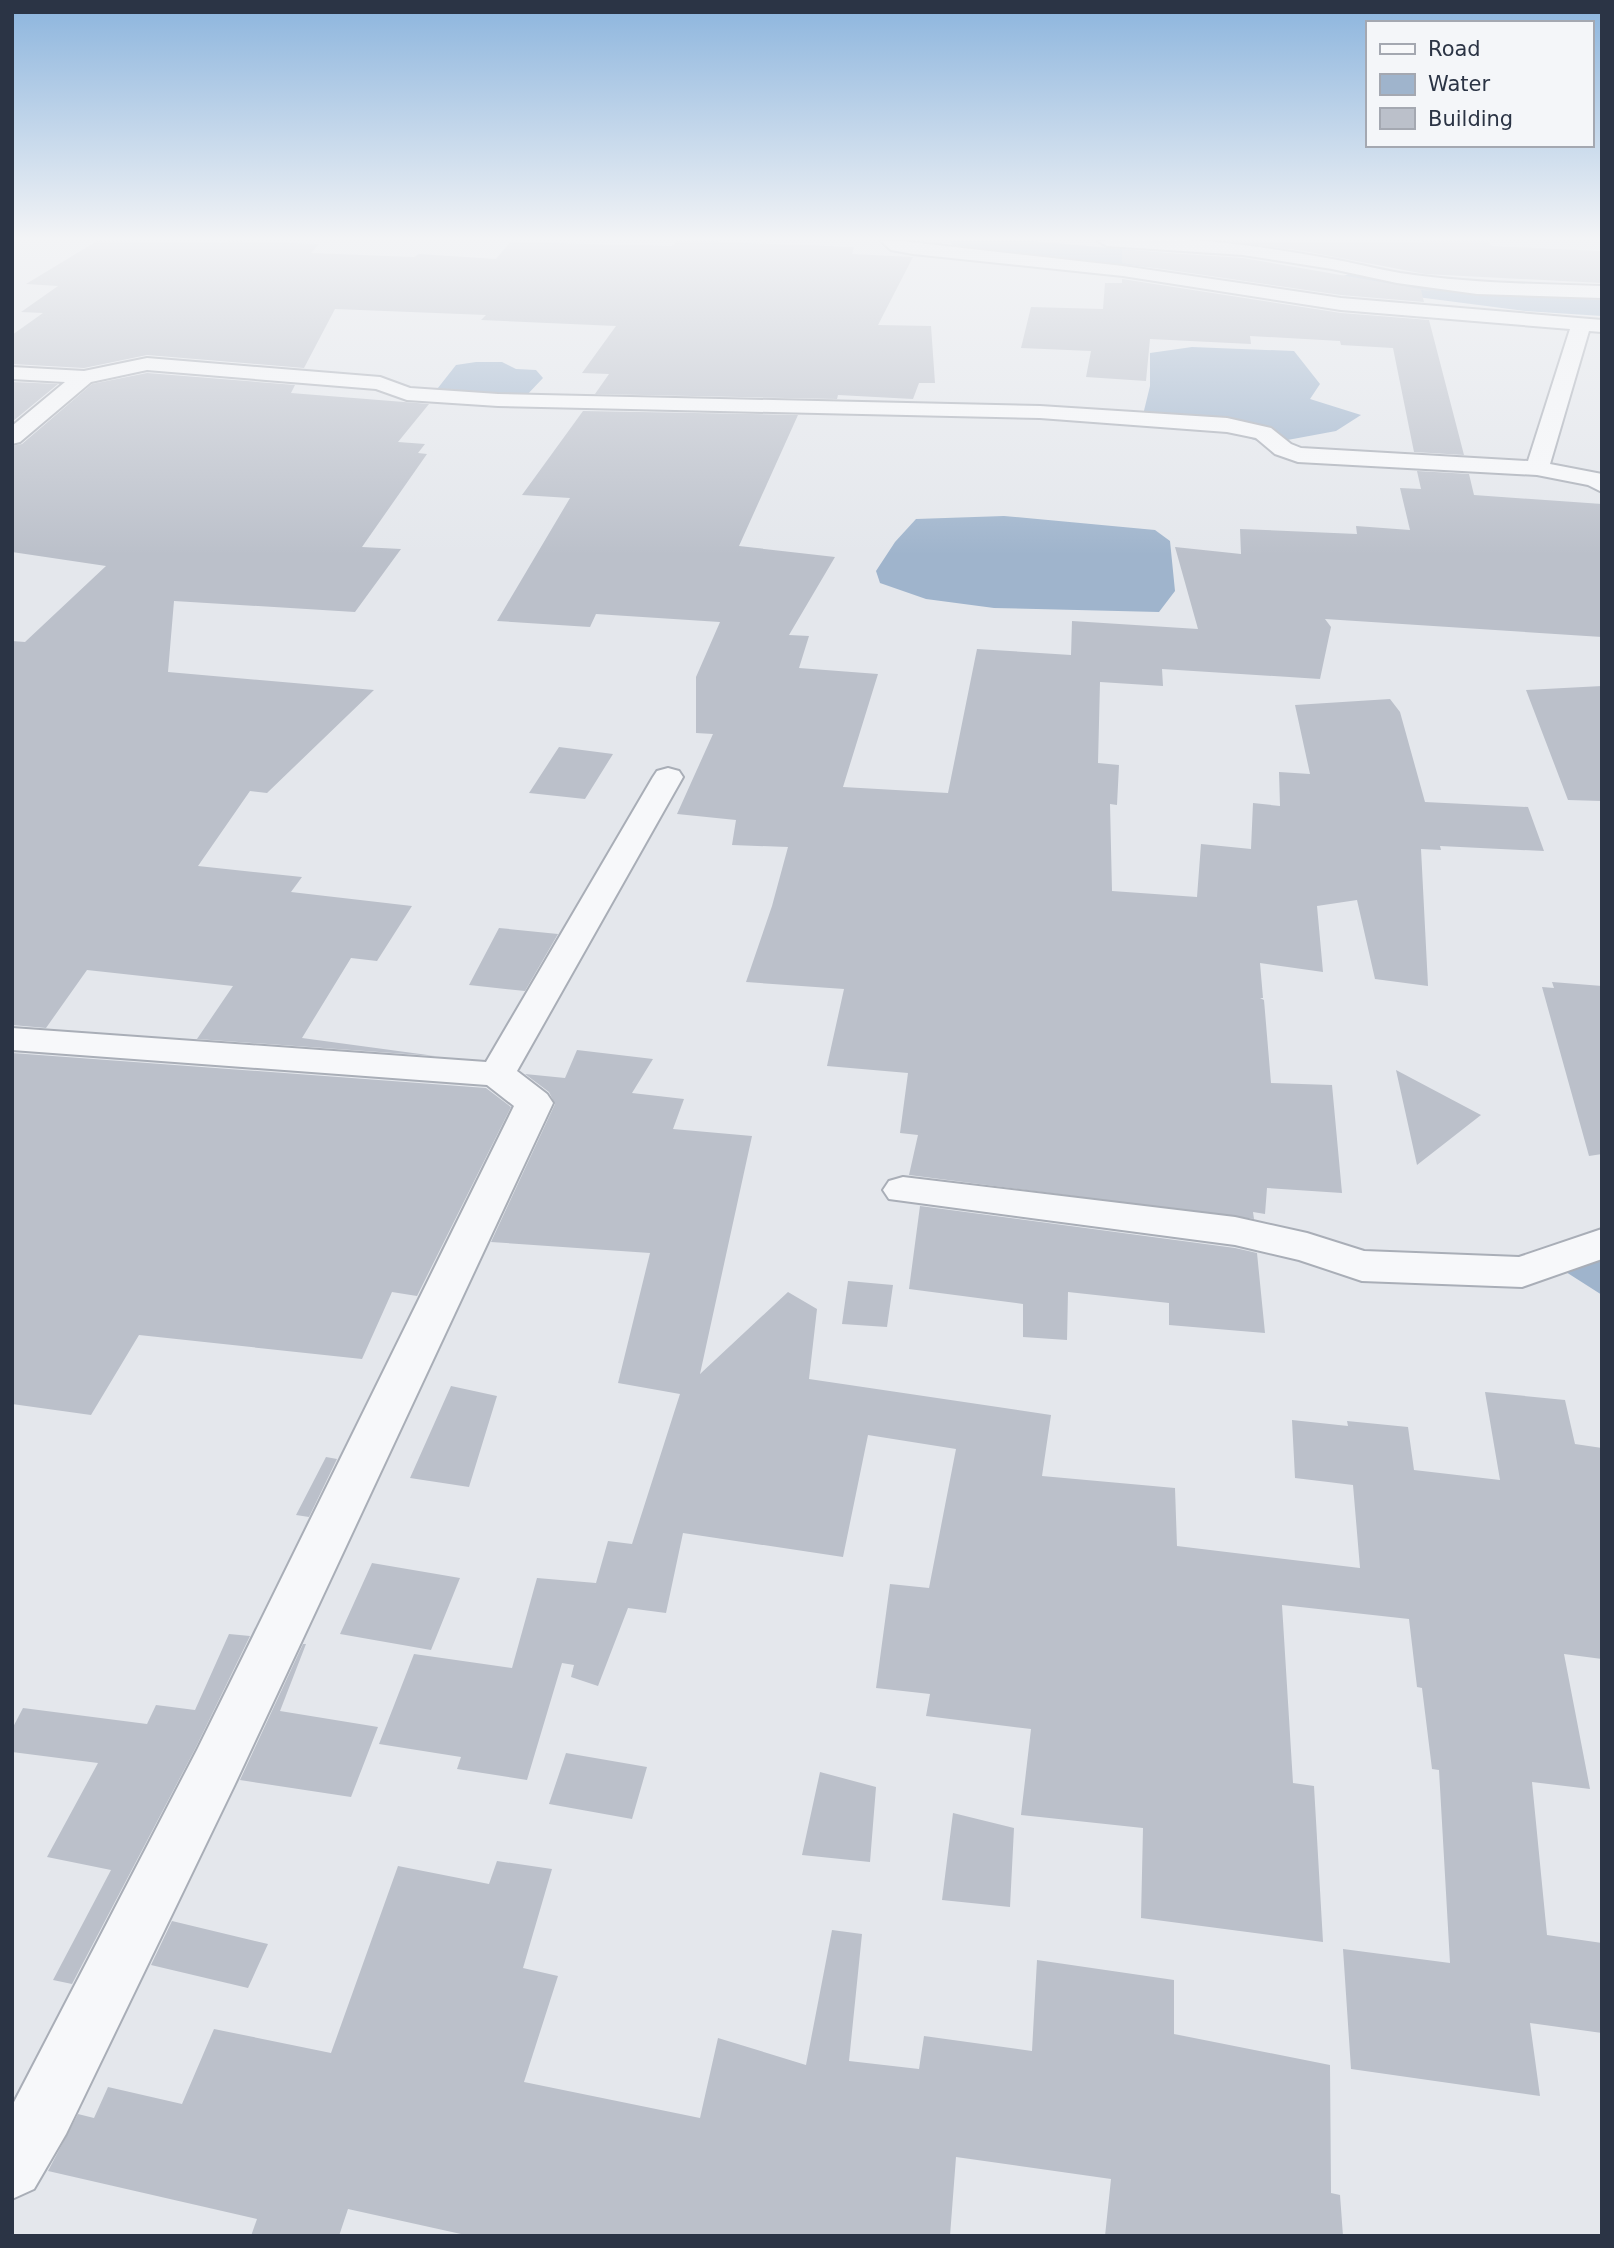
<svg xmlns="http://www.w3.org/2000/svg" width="1614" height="2248" viewBox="0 0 1614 2248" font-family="'DejaVu Sans',sans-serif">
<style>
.water{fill:#9fb4cc}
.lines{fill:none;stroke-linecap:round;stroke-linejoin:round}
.canal{fill:#9fb4cc;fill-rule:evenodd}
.building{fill:#bbc0ca}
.minor-casing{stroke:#a9aeb7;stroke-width:4}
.minor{fill:#f7f8fa;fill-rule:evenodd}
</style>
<rect width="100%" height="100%" fill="#e4e7ec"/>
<path class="water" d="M 1192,347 L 1294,351 L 1320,384 L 1310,399 L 1361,415 L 1336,431 L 1266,444 L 1229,431 L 1141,423 L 1150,386 L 1150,353 Z
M 476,362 L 502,362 L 516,369 L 536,370 L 543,378 L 525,397 L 434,393 L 456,365 Z
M 1004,516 L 1155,530 L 1170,541 L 1175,591 L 1159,612 L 994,608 L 926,599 L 880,583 L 876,571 L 895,542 L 916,519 Z
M 1602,1247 L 1602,1295 L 1555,1265 Z"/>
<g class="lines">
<path class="canal" d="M 950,241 L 1033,241 L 1197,256 L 1206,259 L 1210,264 L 1206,269 L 1197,272 L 962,248 L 953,246 Z
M 1349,274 L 1525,295 L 1602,300 L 1602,316 L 1525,311 L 1340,287 L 1336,282 L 1340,277 Z"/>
</g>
<path class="building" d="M 97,241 L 222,243 L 230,241 L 319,244 L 311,253 L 414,257 L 419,254 L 496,259 L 510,242 L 672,246 L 677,241 L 720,241 L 719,242 L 854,247 L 852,254 L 913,257 L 878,325 L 931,326 L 935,383 L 919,383 L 913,399 L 838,395 L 837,399 L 595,394 L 609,374 L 582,373 L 616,326 L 481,320 L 486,315 L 335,309 L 304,368 L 147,355 L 84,368 L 12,364 L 12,335 L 43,313 L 21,312 L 58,286 L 26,284 Z
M 1225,241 L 1424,243 L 1423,241 L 1488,241 L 1491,246 L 1602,251 L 1602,283 L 1425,274 L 1304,251 Z
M 1122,250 L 1243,258 L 1433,291 L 1421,290 L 1424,302 L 1341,295 L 1122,263 Z
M 1122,279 L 1341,313 L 1429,320 L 1464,455 L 1414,452 L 1393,348 L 1341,345 L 1340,341 L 1250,336 L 1251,344 L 1150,339 L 1146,381 L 1086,377 L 1091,351 L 1021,348 L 1031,307 L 1103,309 L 1105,283 L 1122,283 Z
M 147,373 L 295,385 L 291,393 L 429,404 L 398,442 L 425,444 L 418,453 L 427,454 L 362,547 L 401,549 L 355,612 L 174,601 L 168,672 L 374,690 L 267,793 L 250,791 L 198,866 L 302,877 L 291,892 L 412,906 L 377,961 L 351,958 L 302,1038 L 435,1056 L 197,1039 L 233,986 L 87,970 L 46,1028 L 12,1025 L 12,641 L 25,642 L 106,566 L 12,552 L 12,446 L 22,444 L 92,384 Z
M 12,382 L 58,384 L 12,422 Z
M 583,411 L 798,415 L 739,546 L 835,557 L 789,635 L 809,636 L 799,668 L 878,674 L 843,787 L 948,793 L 977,649 L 1071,655 L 1072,621 L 1198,629 L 1175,547 L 1241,554 L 1240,529 L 1357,534 L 1356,526 L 1410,530 L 1400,488 L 1421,489 L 1417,471 L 1469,474 L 1474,495 L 1602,504 L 1602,637 L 1325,619 L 1331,627 L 1320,679 L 1162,669 L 1163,686 L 1100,682 L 1098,763 L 1119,765 L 1117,805 L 1110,804 L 1112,891 L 1197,897 L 1201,844 L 1251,849 L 1253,803 L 1280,806 L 1279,772 L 1310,774 L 1295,705 L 1390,699 L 1400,712 L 1425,802 L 1528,807 L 1544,851 L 1440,846 L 1441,850 L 1421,849 L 1428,986 L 1375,979 L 1357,900 L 1317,906 L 1323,972 L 1260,963 L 1263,998 L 1260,998 L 1264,1000 L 1271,1083 L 1332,1085 L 1342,1193 L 1267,1188 L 1265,1214 L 1253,1212 L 1254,1219 L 909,1175 L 918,1135 L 900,1133 L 908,1073 L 827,1066 L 844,989 L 746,982 L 772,906 L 788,847 L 732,845 L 736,820 L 677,814 L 713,734 L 696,733 L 696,677 L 720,622 L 596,614 L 590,627 L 497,621 L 570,498 L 522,495 Z
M 1602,686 L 1602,801 L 1568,800 L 1526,690 Z
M 559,747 L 613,754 L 585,799 L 529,793 Z
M 499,928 L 558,934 L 525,991 L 469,985 Z
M 1552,982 L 1602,986 L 1602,1154 L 1589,1156 L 1542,987 L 1554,988 Z
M 577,1050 L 653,1059 L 632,1093 L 684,1099 L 673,1129 L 752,1136 L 700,1374 L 788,1292 L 817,1309 L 809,1379 L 1051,1415 L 1042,1476 L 1175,1488 L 1177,1546 L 1360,1568 L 1353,1485 L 1295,1478 L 1292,1420 L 1348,1426 L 1347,1421 L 1408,1427 L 1414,1470 L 1500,1480 L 1485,1392 L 1565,1400 L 1575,1444 L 1602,1448 L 1602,1659 L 1564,1654 L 1590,1789 L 1532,1782 L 1547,1935 L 1602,1943 L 1602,2033 L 1530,2023 L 1540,2096 L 1351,2069 L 1343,1949 L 1450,1963 L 1439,1770 L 1432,1769 L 1422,1688 L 1417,1687 L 1409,1619 L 1282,1605 L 1293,1783 L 1314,1786 L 1323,1942 L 1141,1918 L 1143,1828 L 1021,1815 L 1031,1729 L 926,1716 L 930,1694 L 876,1688 L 890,1584 L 929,1588 L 956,1449 L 868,1435 L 843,1557 L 683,1533 L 666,1613 L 628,1608 L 598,1686 L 571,1677 L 574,1665 L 562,1663 L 527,1780 L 457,1769 L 461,1757 L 379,1744 L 414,1654 L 512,1668 L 537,1578 L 596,1583 L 608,1541 L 632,1544 L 680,1394 L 618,1383 L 650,1253 L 491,1242 L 555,1104 L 549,1092 L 525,1074 L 565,1078 Z
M 12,1053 L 486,1088 L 511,1107 L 417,1296 L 392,1292 L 362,1359 L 139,1335 L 91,1415 L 12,1404 Z
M 1396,1070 L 1481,1115 L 1417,1165 Z
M 920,1206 L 1235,1248 L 1257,1253 L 1265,1333 L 1169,1325 L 1169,1303 L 1068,1292 L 1067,1340 L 1023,1337 L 1023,1304 L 909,1289 Z
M 848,1281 L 893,1285 L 887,1327 L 842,1324 Z
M 451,1386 L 497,1396 L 469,1487 L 410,1478 Z
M 326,1457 L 337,1459 L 309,1517 L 296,1515 Z
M 372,1563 L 460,1578 L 431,1650 L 340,1634 Z
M 229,1634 L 250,1636 L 195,1749 L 72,1984 L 53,1980 L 111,1870 L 47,1857 L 98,1763 L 12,1752 L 12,1729 L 23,1708 L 147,1724 L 156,1705 L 195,1710 Z
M 303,1644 L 306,1644 L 280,1711 L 378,1727 L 351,1797 L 240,1780 Z
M 566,1753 L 647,1767 L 632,1819 L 549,1804 Z
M 820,1772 L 876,1787 L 870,1862 L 802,1855 Z
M 953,1813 L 1014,1828 L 1010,1907 L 942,1900 Z
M 497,1861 L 552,1869 L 523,1968 L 558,1976 L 524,2082 L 700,2118 L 718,2038 L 806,2065 L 832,1930 L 862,1934 L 849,2061 L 919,2069 L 924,2036 L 1032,2051 L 1037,1960 L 1174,1980 L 1174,2034 L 1330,2065 L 1331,2193 L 1340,2195 L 1343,2236 L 1105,2236 L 1111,2179 L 956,2157 L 950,2236 L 470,2236 L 348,2209 L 339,2236 L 251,2236 L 257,2219 L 48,2171 L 78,2114 L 94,2118 L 108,2087 L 182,2104 L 214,2029 L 331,2053 L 398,1866 L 489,1884 Z
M 172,1921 L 268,1944 L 248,1988 L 151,1965 Z"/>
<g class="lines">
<g class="minor-casing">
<path id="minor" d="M 881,241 L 901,241 L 1123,266 L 1341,298 L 1602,320 L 1602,332 L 1589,331 L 1550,464 L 1602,474 L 1602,492 L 1588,485 L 1537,475 L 1298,462 L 1275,454 L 1256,438 L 1227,432 L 1040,418 L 498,406 L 407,400 L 376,389 L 147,370 L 91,382 L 20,442 L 12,444 L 12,426 L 65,382 L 12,379 L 12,367 L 84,371 L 147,358 L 380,377 L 410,388 L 498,394 L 1040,406 L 1227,418 L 1271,428 L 1291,444 L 1301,448 L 1528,461 L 1570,329 L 1341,310 L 1123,276 L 913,254 L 891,250 Z
M 1098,241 C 1175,234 1256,245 1332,259 C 1354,263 1377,269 1400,273 C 1467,283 1534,284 1602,286 L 1602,298 L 1477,294 L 1397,283 L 1332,269 L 1243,255 L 1107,246 Z
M 668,768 L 679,771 L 683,777 L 517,1071 L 547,1094 L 553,1103 L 235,1784 L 66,2134 L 34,2189 L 12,2199 L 12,2106 L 197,1750 L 514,1106 L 487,1085 L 12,1050 L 12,1028 L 486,1062 L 653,777 L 657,771 Z
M 903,1177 L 1235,1217 L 1307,1233 L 1364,1251 L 1519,1257 L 1602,1229 L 1602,1259 L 1522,1287 L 1362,1281 L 1299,1260 L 1235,1245 L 889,1199 L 883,1190 L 889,1181 Z"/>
</g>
<use href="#minor" class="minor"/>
</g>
<linearGradient id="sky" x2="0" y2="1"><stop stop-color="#8bb4dd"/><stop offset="0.43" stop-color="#f3f4f6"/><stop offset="1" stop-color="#f3f4f6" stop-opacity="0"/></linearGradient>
<rect width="1614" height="555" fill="url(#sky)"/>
<rect width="1614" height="2248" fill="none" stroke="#2b3445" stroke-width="28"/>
<rect x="1366" y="21" width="228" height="126" fill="#f4f6f9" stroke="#a4a8b1" stroke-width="2"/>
<rect x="1380" y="44" width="35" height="10" fill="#f7f8fa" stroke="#a4a8b1" stroke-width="2"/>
<text x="1428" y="56" font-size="21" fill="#2b3445">Road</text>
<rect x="1380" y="74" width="35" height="21" fill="#9fb4cc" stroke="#a4a8b1" stroke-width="2"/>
<text x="1428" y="91" font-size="21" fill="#2b3445">Water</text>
<rect x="1380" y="108" width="35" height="21" fill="#bbc0ca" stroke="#a4a8b1" stroke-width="2"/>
<text x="1428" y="126" font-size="21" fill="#2b3445">Building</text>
</svg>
